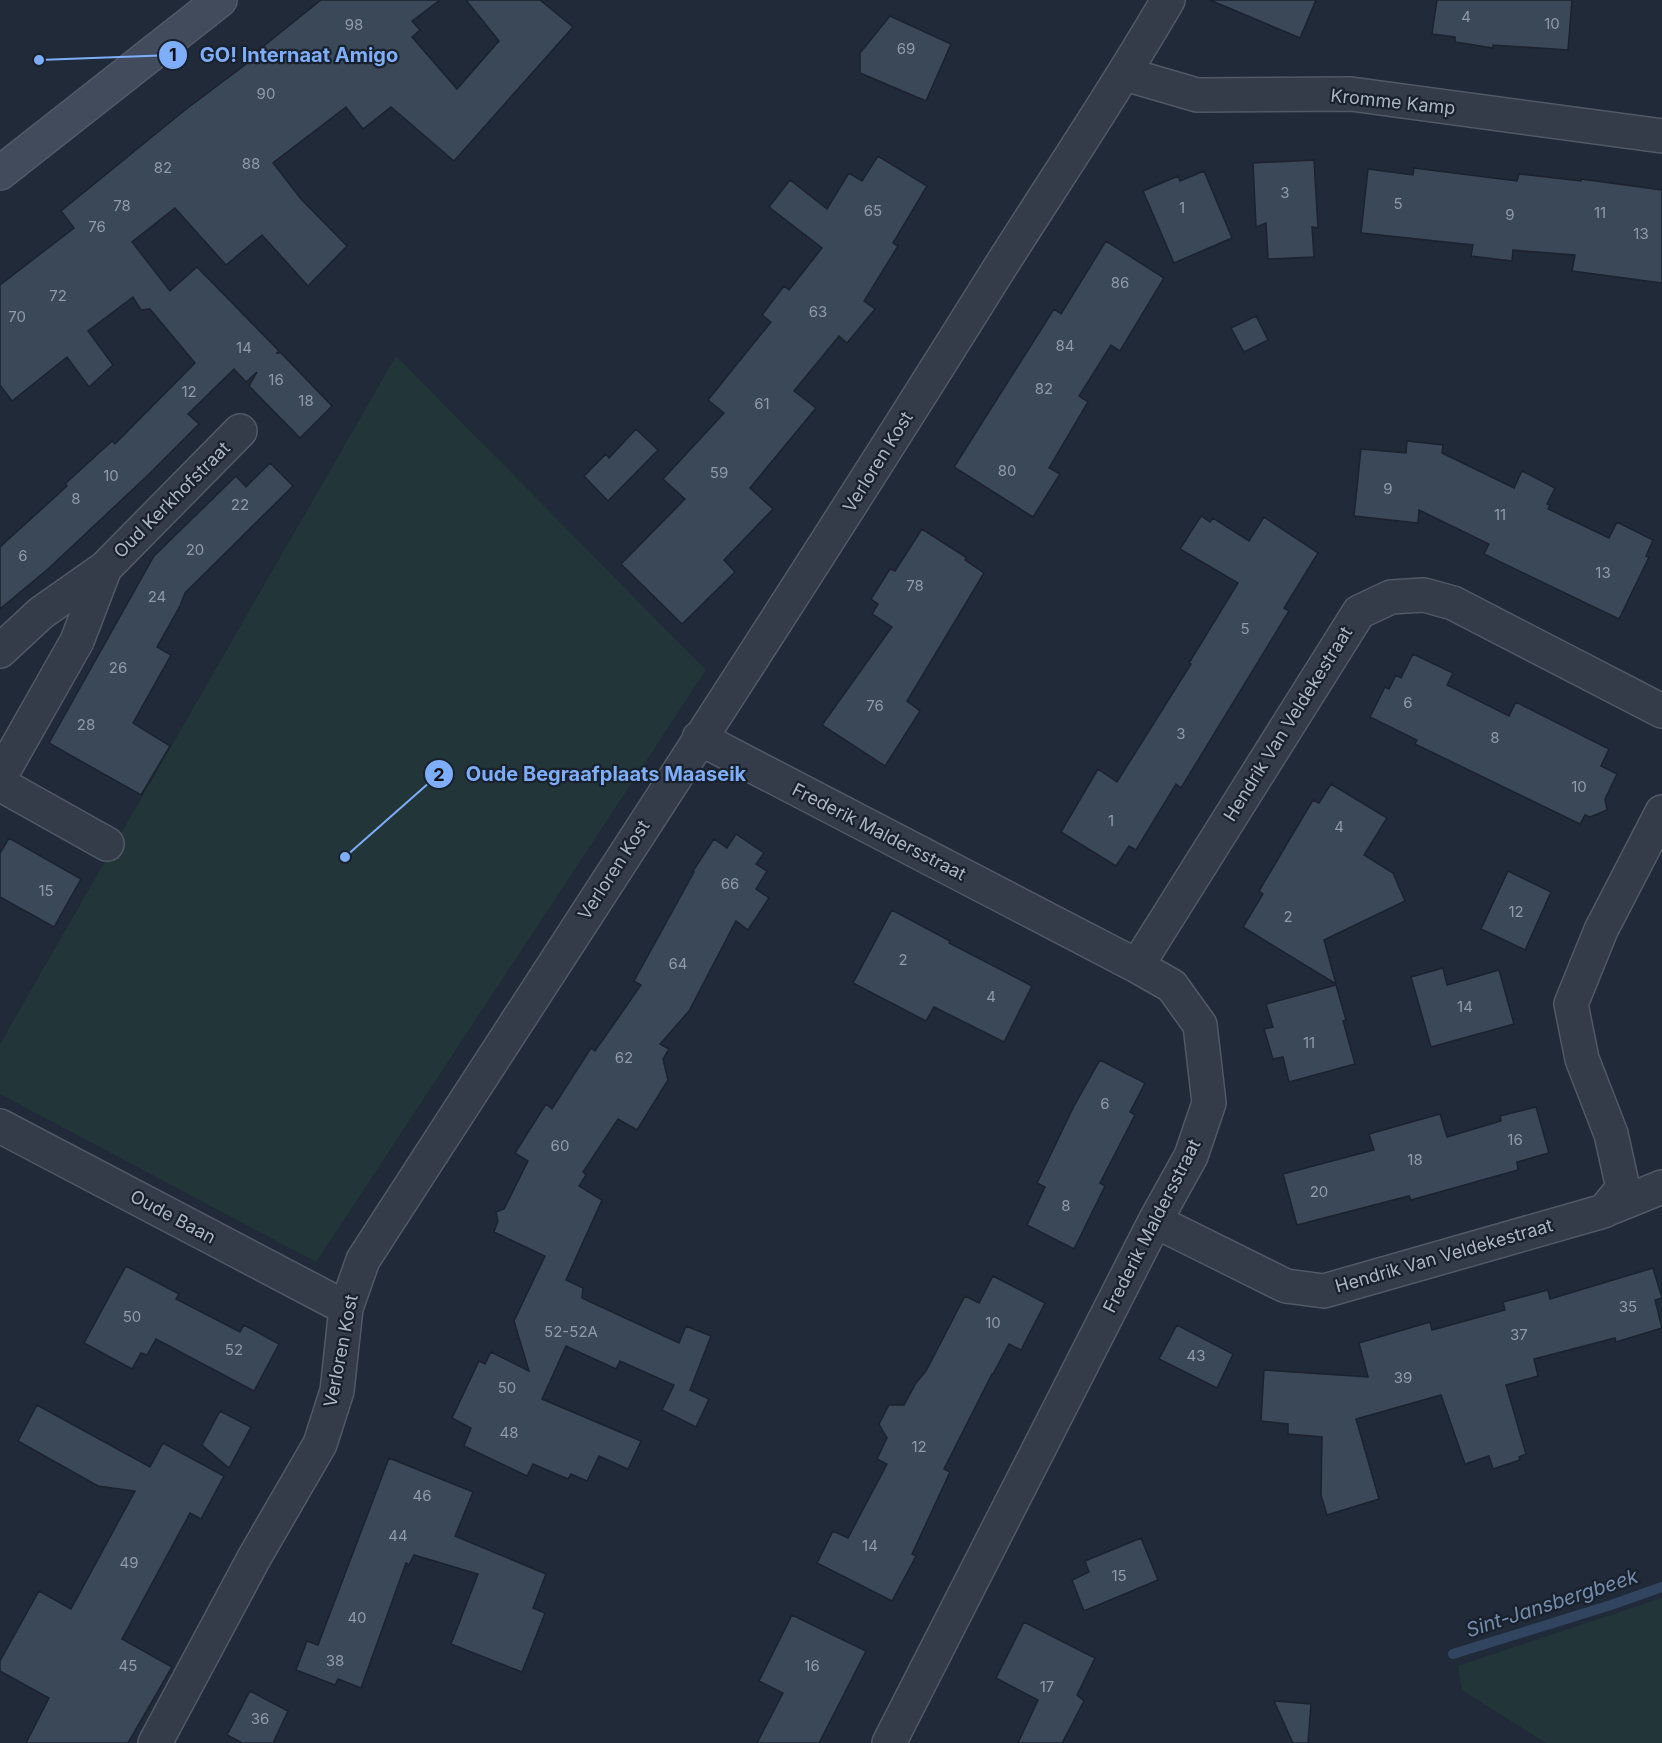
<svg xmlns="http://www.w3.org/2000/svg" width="1662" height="1743" viewBox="0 0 1662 1743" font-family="Inter,sans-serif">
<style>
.green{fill:#223639}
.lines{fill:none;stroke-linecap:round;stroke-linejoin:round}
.stream{stroke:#324560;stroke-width:10}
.building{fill:#3b4858;stroke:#1b232f;stroke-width:1.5}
.street-casing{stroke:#515966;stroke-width:36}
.secondary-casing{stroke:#515966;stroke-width:36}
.street{stroke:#333c48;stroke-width:33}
.secondary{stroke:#414b5c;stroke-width:33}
.labels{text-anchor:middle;stroke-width:4.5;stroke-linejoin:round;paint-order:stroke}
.number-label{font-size:15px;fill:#909aaa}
.street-label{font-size:18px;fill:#adb6c5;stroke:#19212d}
.water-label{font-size:20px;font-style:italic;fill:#748dae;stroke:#19212d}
.leader{fill:none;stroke:#7eadfa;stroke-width:2}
.callout-dot{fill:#7eadfa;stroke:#19212d;stroke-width:2}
.mark-label{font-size:18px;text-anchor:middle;font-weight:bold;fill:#111}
.callout-label{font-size:20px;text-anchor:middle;font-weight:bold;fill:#7eadfa;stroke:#19212d;stroke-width:4.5;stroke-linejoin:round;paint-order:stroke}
</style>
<rect width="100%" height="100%" fill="#202a38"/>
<path class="green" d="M 396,356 L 706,670 L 316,1262 L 0,1094 L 0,1044 Z
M 1662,1598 L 1662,1743 L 1546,1743 L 1462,1690 L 1458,1666 Z"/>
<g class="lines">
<path class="stream" d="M 1453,1654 L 1611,1605 L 1662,1587"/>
</g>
<path class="building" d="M 321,0 L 440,0 L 412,21 L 420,30 L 412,37 L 457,89 L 499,41 L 466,0 L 540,0 L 573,27 L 454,161 L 391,107 L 363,129 L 346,107 L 273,163 L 301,199 L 347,246 L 308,286 L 262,235 L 226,265 L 175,208 L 132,242 L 170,291 L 197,267 L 279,351 L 277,353 L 281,353 L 332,406 L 300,438 L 249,386 L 257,372 L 246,382 L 234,369 L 188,414 L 199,424 L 146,477 L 48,569 L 0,609 L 0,547 L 67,486 L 65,484 L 112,441 L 115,444 L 195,363 L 150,309 L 141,310 L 133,297 L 88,331 L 113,365 L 89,387 L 67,357 L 12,401 L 0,385 L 0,285 L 74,228 L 61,211 L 185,110 L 262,52 L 260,49 Z
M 1210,0 L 1316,0 L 1300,38 Z
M 1437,0 L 1572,0 L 1568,50 L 1493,45 L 1493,48 L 1455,42 L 1455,37 L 1432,34 Z
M 890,16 L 951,44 L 926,101 L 860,73 L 860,53 Z
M 878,156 L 927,186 L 893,243 L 898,246 L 864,301 L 875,309 L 847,343 L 839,336 L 794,391 L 816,408 L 750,488 L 773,509 L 724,560 L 735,572 L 682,624 L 621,564 L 685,499 L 663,479 L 724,413 L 708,400 L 771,322 L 762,315 L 784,286 L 789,290 L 822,248 L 769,207 L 790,180 L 827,209 L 849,173 L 862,181 Z
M 1314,160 L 1318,228 L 1312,227 L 1314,257 L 1268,259 L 1266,223 L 1256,227 L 1253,163 Z
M 1414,168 L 1517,181 L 1519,174 L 1581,181 L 1581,179 L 1662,190 L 1662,283 L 1572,271 L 1575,255 L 1513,250 L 1512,261 L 1471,256 L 1473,245 L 1361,233 L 1368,169 L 1413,175 Z
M 1204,171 L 1232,238 L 1174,263 L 1143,191 L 1178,176 L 1180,181 Z
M 1106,241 L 1164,278 L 1120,351 L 1111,345 L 1079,396 L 1088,402 L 1049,468 L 1060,474 L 1033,517 L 954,467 L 1054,309 L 1061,314 Z
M 1256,316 L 1268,340 L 1244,352 L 1231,328 Z
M 636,429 L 658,450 L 608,501 L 584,476 L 606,454 L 609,458 Z
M 1407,441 L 1443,445 L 1442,453 L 1514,488 L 1522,471 L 1555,488 L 1547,504 L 1550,505 L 1548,509 L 1609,538 L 1617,522 L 1653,540 L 1646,556 L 1649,557 L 1619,619 L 1484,554 L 1489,544 L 1419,510 L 1418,523 L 1354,516 L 1361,449 L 1406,453 Z
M 270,463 L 293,486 L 185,593 L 180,606 L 157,647 L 171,655 L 133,723 L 170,746 L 141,795 L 49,743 L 154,556 L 236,476 L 246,487 Z
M 1201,516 L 1210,522 L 1213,518 L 1249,541 L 1264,517 L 1318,553 L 1284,608 L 1289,611 L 1181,788 L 1176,784 L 1136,850 L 1129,846 L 1116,866 L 1061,832 L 1098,769 L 1117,782 L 1191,664 L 1189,663 L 1238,583 L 1180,549 Z
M 922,529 L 967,558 L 965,560 L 984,573 L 907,701 L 920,711 L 885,766 L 822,725 L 892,627 L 872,614 L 878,604 L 871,599 L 890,569 L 895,571 Z
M 1413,654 L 1453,673 L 1447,685 L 1509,716 L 1516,702 L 1609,749 L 1601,766 L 1617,774 L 1605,799 L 1607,810 L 1590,817 L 1585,815 L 1580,824 L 1415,744 L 1417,740 L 1370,717 L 1385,687 L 1389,689 L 1396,675 L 1401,678 Z
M 1331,784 L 1387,818 L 1364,855 L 1393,873 L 1405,901 L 1324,940 L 1336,984 L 1243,927 L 1263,894 L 1259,891 L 1313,800 L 1319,803 Z
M 736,834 L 764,853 L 756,864 L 767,871 L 756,889 L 769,898 L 748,930 L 736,921 L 689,1011 L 660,1044 L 669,1049 L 663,1059 L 668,1080 L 637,1130 L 618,1119 L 583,1172 L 586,1175 L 579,1186 L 602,1200 L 566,1280 L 583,1288 L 582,1298 L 679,1343 L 686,1326 L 711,1336 L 690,1390 L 709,1399 L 696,1427 L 662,1410 L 674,1385 L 620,1361 L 616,1369 L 566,1346 L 542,1399 L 641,1441 L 628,1469 L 599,1456 L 587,1481 L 571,1474 L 568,1479 L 533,1464 L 527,1476 L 464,1446 L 471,1428 L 452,1418 L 479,1361 L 485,1364 L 491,1352 L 529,1371 L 514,1321 L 545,1256 L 494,1232 L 498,1221 L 496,1212 L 504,1209 L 528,1161 L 515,1153 L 546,1104 L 552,1109 L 591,1048 L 595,1051 L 641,985 L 634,981 L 694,872 L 693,871 L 714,839 L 727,848 Z
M 9,838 L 81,879 L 54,927 L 0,897 L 0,853 Z
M 1508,871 L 1551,892 L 1525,950 L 1481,929 Z
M 892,910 L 950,941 L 949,943 L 1032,986 L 1004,1042 L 934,1007 L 926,1021 L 853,983 Z
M 1443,968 L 1447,985 L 1499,970 L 1514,1024 L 1431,1047 L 1411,977 Z
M 1336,985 L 1346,1020 L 1343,1021 L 1355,1064 L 1289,1082 L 1283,1057 L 1273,1059 L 1264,1029 L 1273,1027 L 1266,1004 Z
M 1100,1060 L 1145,1083 L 1130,1112 L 1135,1115 L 1100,1183 L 1105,1186 L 1074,1249 L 1027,1225 L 1045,1187 L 1037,1183 L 1074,1106 Z
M 1536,1107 L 1549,1153 L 1517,1162 L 1518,1170 L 1411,1200 L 1409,1196 L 1297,1225 L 1283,1174 L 1374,1150 L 1369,1134 L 1440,1114 L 1447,1137 L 1501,1121 L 1500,1116 Z
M 126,1266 L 179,1294 L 176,1299 L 240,1332 L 244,1325 L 279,1344 L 254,1391 L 156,1339 L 147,1355 L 141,1353 L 132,1369 L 84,1343 Z
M 1653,1268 L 1662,1298 L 1655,1300 L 1662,1328 L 1616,1342 L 1615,1338 L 1534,1359 L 1538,1376 L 1506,1385 L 1526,1454 L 1519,1457 L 1520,1460 L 1493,1469 L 1489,1456 L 1465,1464 L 1441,1395 L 1356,1419 L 1379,1499 L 1327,1515 L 1321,1495 L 1322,1437 L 1288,1434 L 1288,1424 L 1261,1421 L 1264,1370 L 1368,1377 L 1359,1343 L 1430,1322 L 1432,1330 L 1505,1310 L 1503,1302 L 1548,1290 L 1550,1299 Z
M 993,1276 L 1045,1303 L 1021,1350 L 1009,1344 L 993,1374 L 992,1374 L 944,1469 L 950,1472 L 912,1554 L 916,1556 L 892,1601 L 817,1563 L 833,1531 L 848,1538 L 887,1464 L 877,1459 L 887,1438 L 879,1424 L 889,1405 L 904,1405 L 916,1383 L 926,1371 L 965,1296 L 979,1303 Z
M 1177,1325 L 1233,1354 L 1217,1388 L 1159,1359 Z
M 37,1405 L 150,1467 L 163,1443 L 224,1476 L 201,1519 L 190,1513 L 122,1639 L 172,1667 L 128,1743 L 26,1743 L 49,1698 L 0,1671 L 0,1661 L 39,1591 L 71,1609 L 135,1491 L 98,1486 L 18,1441 Z
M 220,1411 L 251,1427 L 229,1468 L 202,1445 Z
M 389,1458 L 473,1492 L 455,1536 L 546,1574 L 533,1608 L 545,1613 L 522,1672 L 451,1644 L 478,1574 L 414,1555 L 409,1565 L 406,1563 L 361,1688 L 338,1679 L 335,1685 L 296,1670 L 307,1641 L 318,1645 Z
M 1141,1538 L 1158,1580 L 1084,1611 L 1072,1580 L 1089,1572 L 1085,1561 Z
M 792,1615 L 866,1651 L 819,1743 L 757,1743 L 783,1693 L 759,1681 Z
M 1024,1622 L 1095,1658 L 1077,1695 L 1084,1701 L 1062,1743 L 1018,1743 L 1038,1700 L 996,1678 Z
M 250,1691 L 288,1711 L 273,1743 L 242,1743 L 227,1735 Z
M 1274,1701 L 1311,1704 L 1308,1743 L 1293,1743 Z"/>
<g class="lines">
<g class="street-casing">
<path id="street" d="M 1125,74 L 1197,95 L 1351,94 L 1662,136
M 0,651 L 41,613 L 105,568 L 240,431
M 699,738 L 1137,966 L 1172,986 L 1200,1025 L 1209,1103 L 1191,1156 L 1155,1221 L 889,1743
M 0,777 L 77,641 L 105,568
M 0,784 L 107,844
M 1137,966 L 1359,612 L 1391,597 L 1424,595 L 1453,603 L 1662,711
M 0,1126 L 346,1308
M 1605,1210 L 1662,1187
M 1155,1221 L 1286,1286 L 1324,1291 L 1604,1211 L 1623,1188 L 1611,1134 L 1582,1059 L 1571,1004 L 1601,930 L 1662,812
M 155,1743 L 254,1558 L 320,1444 L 337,1391 L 346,1308 L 363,1260 C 573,934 787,609 992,280 C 1051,186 1113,95 1168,0"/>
</g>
<g class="secondary-casing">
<path id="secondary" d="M 0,173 L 220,0"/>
</g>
<use href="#street" class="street"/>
<use href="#secondary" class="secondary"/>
</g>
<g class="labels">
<g class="number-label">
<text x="1466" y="22">4</text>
<text x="1552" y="29">10</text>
<text x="354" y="30">98</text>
<text x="906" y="54">69</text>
<text x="266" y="99">90</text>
<text x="251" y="169">88</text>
<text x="163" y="173">82</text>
<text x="1285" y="198">3</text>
<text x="1398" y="209">5</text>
<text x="122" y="211">78</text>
<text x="1182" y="213">1</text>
<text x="873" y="216">65</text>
<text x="1600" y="218">11</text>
<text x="1510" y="220">9</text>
<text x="97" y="232">76</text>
<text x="1641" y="239">13</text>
<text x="1120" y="288">86</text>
<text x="58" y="301">72</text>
<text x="818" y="317">63</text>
<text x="17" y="322">70</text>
<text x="1065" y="351">84</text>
<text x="244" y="353">14</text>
<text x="276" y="385">16</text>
<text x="1044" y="394">82</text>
<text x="189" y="397">12</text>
<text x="306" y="406">18</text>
<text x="762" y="409">61</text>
<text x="1007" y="476">80</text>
<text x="719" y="478">59</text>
<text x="111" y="481">10</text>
<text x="1388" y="494">9</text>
<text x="76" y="504">8</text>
<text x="240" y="510">22</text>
<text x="1500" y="520">11</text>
<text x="195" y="555">20</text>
<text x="23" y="561">6</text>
<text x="1603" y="578">13</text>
<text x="915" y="591">78</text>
<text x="157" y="602">24</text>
<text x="1245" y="634">5</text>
<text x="118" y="673">26</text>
<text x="1408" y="708">6</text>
<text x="875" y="711">76</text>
<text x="86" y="730">28</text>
<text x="1181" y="739">3</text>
<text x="1495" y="743">8</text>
<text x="1579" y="792">10</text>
<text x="1111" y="826">1</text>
<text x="1339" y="832">4</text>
<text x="730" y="889">66</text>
<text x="46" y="896">15</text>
<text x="1516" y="917">12</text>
<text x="1288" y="922">2</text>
<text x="903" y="965">2</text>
<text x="678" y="969">64</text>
<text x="991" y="1002">4</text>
<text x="1465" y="1012">14</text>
<text x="1309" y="1048">11</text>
<text x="624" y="1063">62</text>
<text x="1105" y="1109">6</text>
<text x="1515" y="1145">16</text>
<text x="560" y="1151">60</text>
<text x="1415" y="1165">18</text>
<text x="1319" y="1197">20</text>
<text x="1066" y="1211">8</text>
<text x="1628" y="1312">35</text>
<text x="132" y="1322">50</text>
<text x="993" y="1328">10</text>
<text x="571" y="1337">52-52A</text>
<text x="1519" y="1340">37</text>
<text x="234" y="1355">52</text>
<text x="1196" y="1361">43</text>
<text x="1403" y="1383">39</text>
<text x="507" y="1393">50</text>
<text x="509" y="1438">48</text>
<text x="919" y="1452">12</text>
<text x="422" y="1501">46</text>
<text x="398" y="1541">44</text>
<text x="870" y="1551">14</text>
<text x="129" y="1568">49</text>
<text x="1119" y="1581">15</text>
<text x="357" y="1623">40</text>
<text x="335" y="1666">38</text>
<text x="128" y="1671">45</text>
<text x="812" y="1671">16</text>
<text x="1047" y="1692">17</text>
<text x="260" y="1724">36</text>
</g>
<g class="street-label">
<text transform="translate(1393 102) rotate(6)" y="6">Kromme Kamp</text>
<text transform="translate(878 462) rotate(-58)" y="6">Verloren Kost</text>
<text transform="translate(172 500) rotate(-45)" y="6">Oud Kerkhofstraat</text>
<text transform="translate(1288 724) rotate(-58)" y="6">Hendrik Van Veldekestraat</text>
<text transform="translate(879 832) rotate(27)" y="6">Frederik Maldersstraat</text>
<text transform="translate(614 870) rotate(-57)" y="6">Verloren Kost</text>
<text transform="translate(173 1217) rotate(28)" y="6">Oude Baan</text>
<text transform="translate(1152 1226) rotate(-63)" y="6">Frederik Maldersstraat</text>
<text transform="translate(1444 1256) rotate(-16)" y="6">Hendrik Van Veldekestraat</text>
<text transform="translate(341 1351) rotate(-79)" y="6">Verloren Kost</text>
</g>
<g class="water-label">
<text transform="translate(1552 1603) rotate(-18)" y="7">Sint-Jansbergbeek</text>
</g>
</g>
<path class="leader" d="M39 60L173 55M345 857L439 774"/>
<g class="callout-dot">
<circle cx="39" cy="60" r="6"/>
<circle cx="345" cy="857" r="6"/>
<circle cx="173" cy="55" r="15"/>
<circle cx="439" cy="774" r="15"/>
</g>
<g class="mark-label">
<text x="173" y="61">1</text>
<text x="439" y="781">2</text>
</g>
<g class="callout-label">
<text x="299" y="62">GO! Internaat Amigo</text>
<text x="606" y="781">Oude Begraafplaats Maaseik</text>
</g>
</svg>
